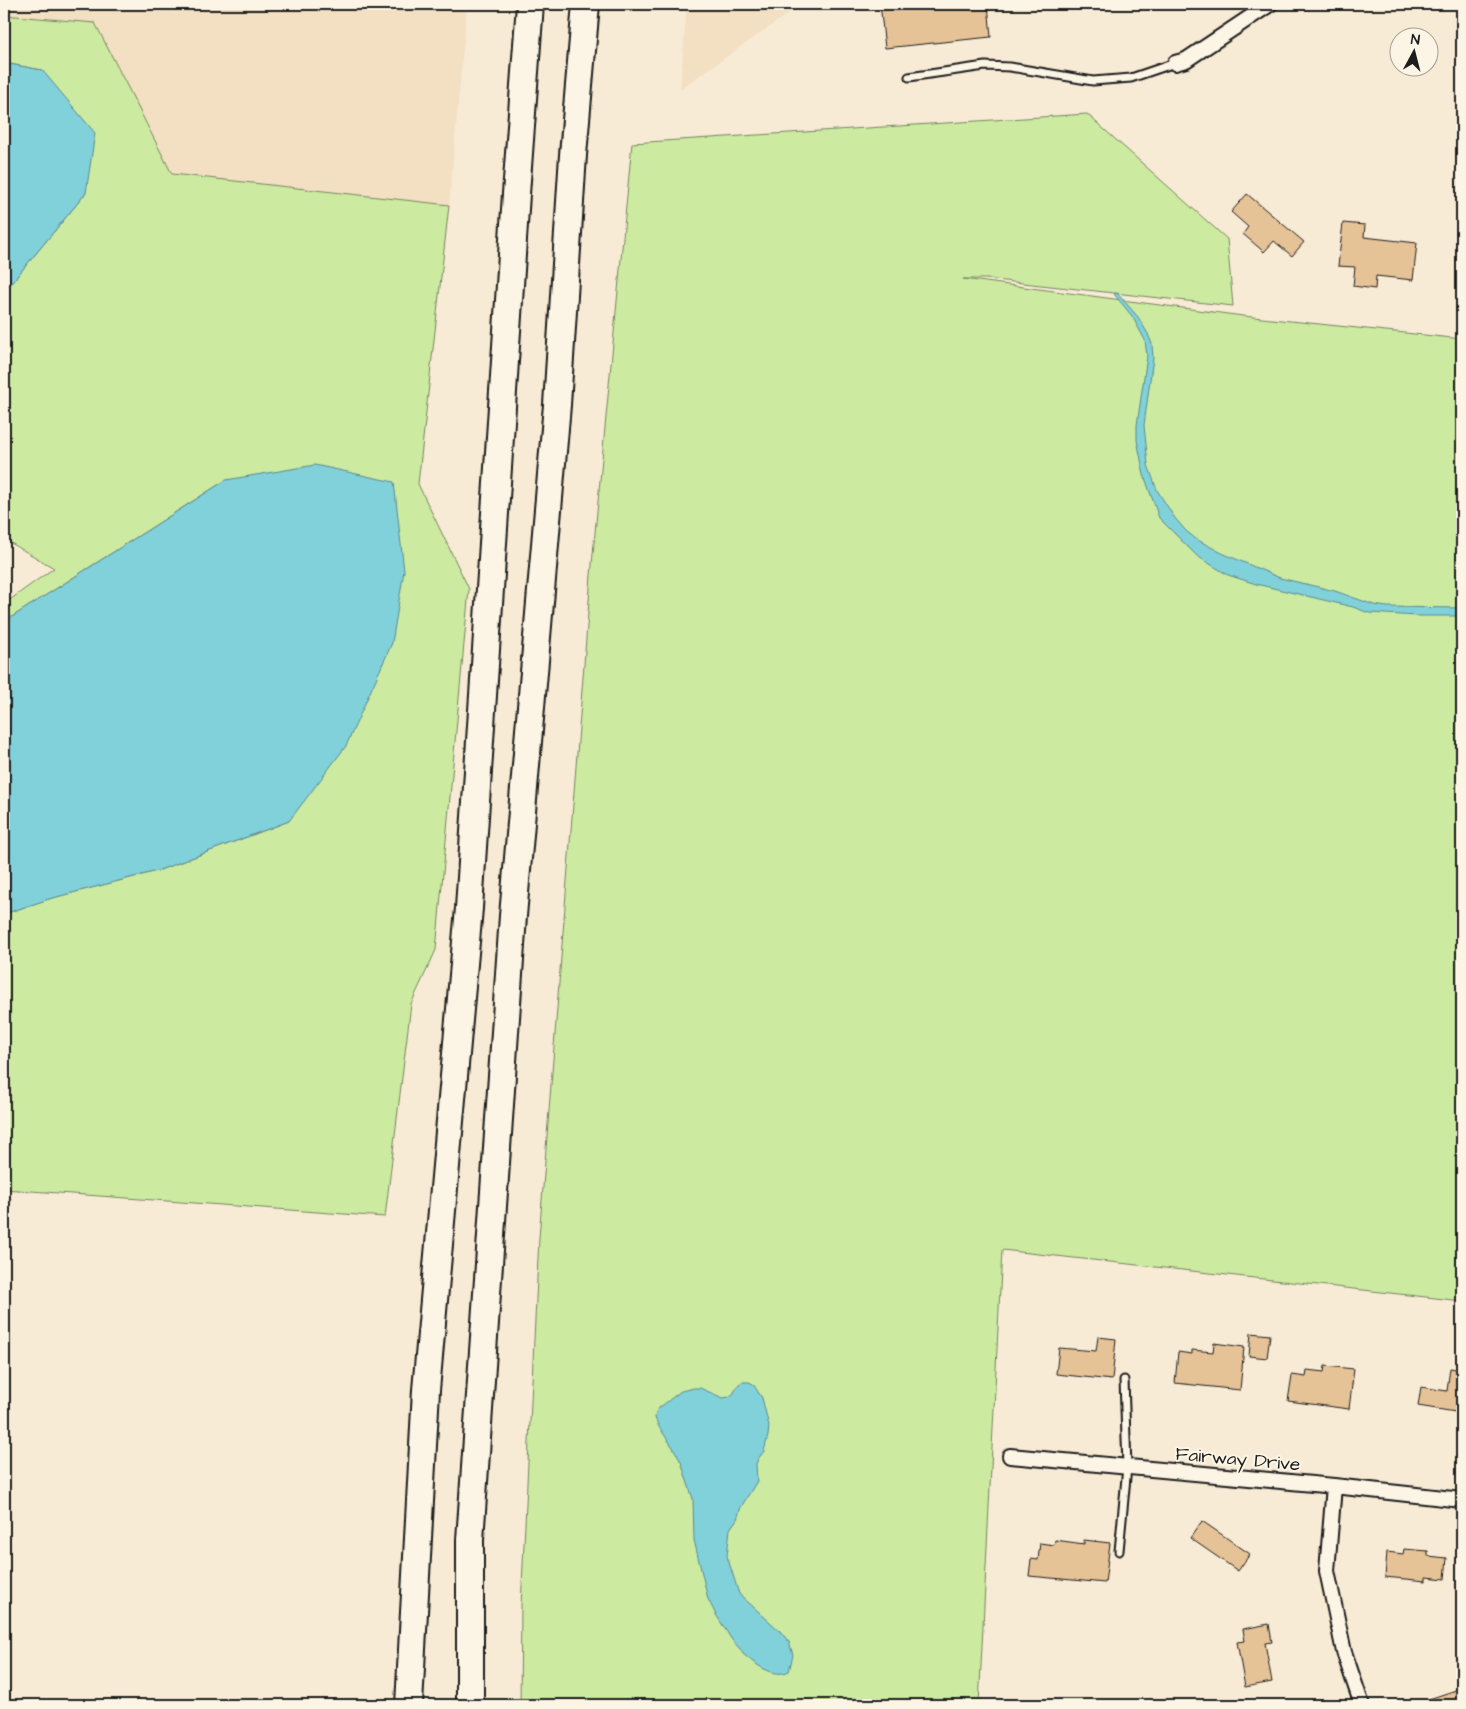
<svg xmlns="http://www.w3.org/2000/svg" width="1466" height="1709" viewBox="0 0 1466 1709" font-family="'Architects Daughter',sans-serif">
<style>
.built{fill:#f3dfc2}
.green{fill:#cdeaa1;stroke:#74835e}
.water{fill:#81d1db;stroke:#59898f}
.building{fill:#e6c297;stroke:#1c1c1c}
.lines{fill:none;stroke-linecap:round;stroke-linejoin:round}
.lane-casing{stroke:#1c1c1c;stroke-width:11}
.street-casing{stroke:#1c1c1c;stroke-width:18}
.highway-casing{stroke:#1c1c1c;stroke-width:30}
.lane{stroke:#fcf5e5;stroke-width:7}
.street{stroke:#fcf5e5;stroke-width:14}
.highway{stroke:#fcf5e5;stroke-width:26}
.labels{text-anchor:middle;stroke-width:4;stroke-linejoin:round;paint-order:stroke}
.street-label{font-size:19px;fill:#1c1c1c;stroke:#fcf5e5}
</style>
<rect width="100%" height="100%" fill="#f8ebd5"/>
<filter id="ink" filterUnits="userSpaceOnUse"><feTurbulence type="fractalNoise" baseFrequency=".02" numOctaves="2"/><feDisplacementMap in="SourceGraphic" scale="10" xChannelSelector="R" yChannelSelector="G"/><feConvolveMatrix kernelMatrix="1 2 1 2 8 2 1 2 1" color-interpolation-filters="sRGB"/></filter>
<g filter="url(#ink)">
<path class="built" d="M 4,4 L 467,4 L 449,205 L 172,174 L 95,23 L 4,15 Z
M 687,4 L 802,4 L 680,89 Z"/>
<path class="green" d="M 4,15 L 95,23 L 172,174 L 449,205 L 418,484 L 469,589 L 436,950 L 411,1004 L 385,1217 L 4,1189 L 4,914 L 48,899 L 157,871 L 289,821 L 226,480 L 4,622 L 4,604 L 54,568 L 4,539 L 4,292 L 86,193 L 42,70 L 4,63 Z
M 1087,114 L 1227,239 L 1233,306 L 986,279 L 963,279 L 1243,316 L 1462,339 L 1462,1301 L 1002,1250 L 979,1705 L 520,1705 L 521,1606 L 539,1238 L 591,575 L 632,143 Z"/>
<path class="water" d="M 4,63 L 42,70 L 95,133 L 86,193 L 4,292 Z
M 1117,293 L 1138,317 L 1148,334 L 1152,344 L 1153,358 L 1144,425 L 1148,465 L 1157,490 L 1174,517 L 1186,531 L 1196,539 L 1222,553 L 1280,578 L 1335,591 L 1374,605 L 1387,607 L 1462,608 L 1462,616 L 1417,616 L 1369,613 L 1353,607 L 1256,584 L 1228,575 L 1197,556 L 1159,518 L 1144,475 L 1137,440 L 1137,425 L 1147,356 L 1145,340 L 1132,316 L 1114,294 Z
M 315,465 L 394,482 L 404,571 L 392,643 L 346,746 L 289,821 L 157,871 L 49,899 L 4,914 L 4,622 L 226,480 Z
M 742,1382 L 749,1382 L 753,1384 L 762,1398 L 769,1426 L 768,1436 L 764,1451 L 758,1459 L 756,1464 L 757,1481 L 741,1507 L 737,1519 L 730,1529 L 727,1556 L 739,1594 L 780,1631 L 789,1642 L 793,1655 L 789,1671 C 774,1679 755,1664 743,1654 L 741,1650 L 732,1640 L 715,1613 L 708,1599 L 694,1540 L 693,1499 L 681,1462 L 674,1449 L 659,1427 L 655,1418 L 656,1412 L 659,1408 L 681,1391 L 694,1388 L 700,1388 L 723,1398 L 729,1397 L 733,1394 L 739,1384 Z"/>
<path class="building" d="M 880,4 L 988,4 L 991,37 L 885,48 Z
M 1247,194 L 1304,242 L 1292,256 L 1274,241 L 1264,252 L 1243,234 L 1248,227 L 1231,212 Z
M 1343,223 L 1365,225 L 1364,237 L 1417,243 L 1413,280 L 1376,276 L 1375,289 L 1353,286 L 1355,267 L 1338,266 Z
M 1251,1333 L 1270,1335 L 1267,1358 L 1249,1356 Z
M 1098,1337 L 1116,1339 L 1112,1380 L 1056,1374 L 1059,1348 L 1096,1351 Z
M 1214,1343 L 1244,1347 L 1240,1390 L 1175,1383 L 1178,1352 L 1192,1354 L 1192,1350 L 1213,1352 Z
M 1325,1366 L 1354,1369 L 1349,1409 L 1288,1401 L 1292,1375 L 1306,1377 L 1307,1370 L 1324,1372 Z
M 1450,1368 L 1462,1370 L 1462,1413 L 1418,1406 L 1421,1387 L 1447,1391 Z
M 1202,1521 L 1250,1554 L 1238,1571 L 1190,1538 Z
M 1055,1540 L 1084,1544 L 1084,1540 L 1110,1543 L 1105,1583 L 1029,1576 L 1031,1559 L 1038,1560 L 1040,1543 L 1054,1545 Z
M 1404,1549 L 1428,1551 L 1428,1556 L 1447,1558 L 1445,1579 L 1426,1577 L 1426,1581 L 1385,1577 L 1387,1552 L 1403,1554 Z
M 1269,1624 L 1272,1642 L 1265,1643 L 1272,1682 L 1245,1687 L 1237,1642 L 1245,1641 L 1243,1629 Z
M 1456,1690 L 1461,1705 L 1418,1705 L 1417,1703 Z"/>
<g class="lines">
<g class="lane-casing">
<path id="lane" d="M 909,77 L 985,66 L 1010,67 L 1093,81 L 1131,78 L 1175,63
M 1119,1551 L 1127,1467 L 1124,1380"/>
</g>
<g class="street-casing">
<path id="street" d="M 1175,63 L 1186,60 L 1270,4
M 1010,1456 L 1334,1486 L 1462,1500
M 1334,1486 L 1327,1571 L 1344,1652 L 1362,1705"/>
</g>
<g class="highway-casing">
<path id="highway" d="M 409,1705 L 426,1390 L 469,908 L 516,194 L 530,4
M 470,1705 L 470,1540 L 513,916 L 557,405 L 573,155 L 586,4"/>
</g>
<use href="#lane" class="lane"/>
<use href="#street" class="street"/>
<use href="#highway" class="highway"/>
</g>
</g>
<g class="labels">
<g class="street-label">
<text transform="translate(1238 1458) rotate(5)" y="7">Fairway Drive</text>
</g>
</g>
<rect width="1466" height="1709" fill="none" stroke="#fcf5e5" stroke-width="20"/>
<rect x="10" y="10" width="1446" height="1689" fill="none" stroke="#1c1c1c" stroke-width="2" filter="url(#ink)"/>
<g transform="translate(1414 52) rotate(7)"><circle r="24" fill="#fcf5e5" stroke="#a29e95"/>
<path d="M0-4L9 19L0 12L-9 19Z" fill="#1c1c1c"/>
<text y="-8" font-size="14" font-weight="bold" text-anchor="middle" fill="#1c1c1c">N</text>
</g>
</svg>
